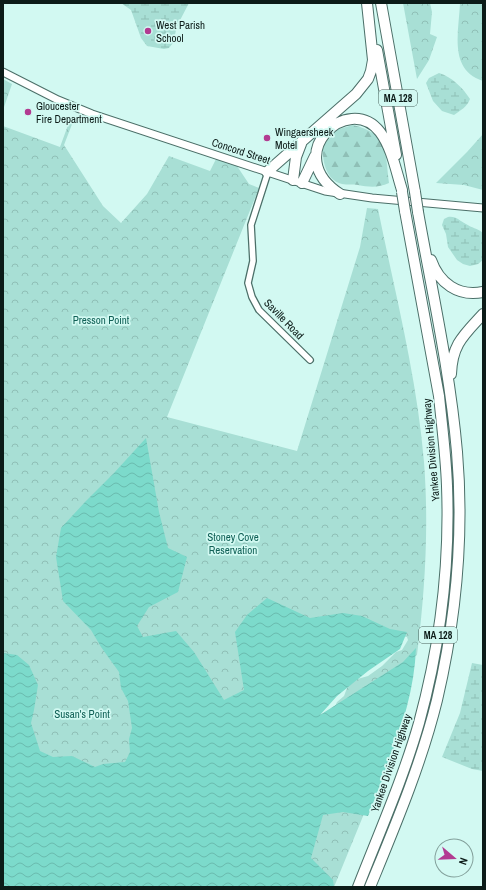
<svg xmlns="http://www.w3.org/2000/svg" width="486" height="890" viewBox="0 0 486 890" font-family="'Archivo Narrow',sans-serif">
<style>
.forest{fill:url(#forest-firs)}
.wetland{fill:url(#wetland-marsh)}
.park{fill:url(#park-crowns)}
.water{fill:url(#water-waves)}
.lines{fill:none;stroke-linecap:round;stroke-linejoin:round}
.minor-casing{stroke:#4b6f68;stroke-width:8}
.secondary-casing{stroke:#4b6f68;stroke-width:9}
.motorway-casing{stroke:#4b6f68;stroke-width:12}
.minor{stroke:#fff;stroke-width:5.5}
.secondary{stroke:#fff;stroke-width:7}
.motorway{stroke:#fff;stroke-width:10}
.motorway-bridge-casing{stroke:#4b6f68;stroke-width:12;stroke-linecap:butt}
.motorway-bridge{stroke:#fff;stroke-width:10}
.poi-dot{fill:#b23b91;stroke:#d2f9f2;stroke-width:1.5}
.labels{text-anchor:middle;stroke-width:3.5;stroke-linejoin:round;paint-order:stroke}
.shield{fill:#d2f9f2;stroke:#475e59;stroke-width:1}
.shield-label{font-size:10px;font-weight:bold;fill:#0c1b18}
.poi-label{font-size:11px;fill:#0c1b18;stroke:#d2f9f2;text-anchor:start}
.street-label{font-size:11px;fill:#0c1b18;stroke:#d2f9f2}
.park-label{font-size:11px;fill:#106056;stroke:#d2f9f2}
</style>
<defs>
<pattern id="forest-firs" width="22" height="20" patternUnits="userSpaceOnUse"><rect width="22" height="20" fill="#a8dfd5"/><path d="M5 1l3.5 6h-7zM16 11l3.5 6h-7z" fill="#8fbfb6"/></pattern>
<pattern id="wetland-marsh" width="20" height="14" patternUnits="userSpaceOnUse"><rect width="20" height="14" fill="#a8dfd5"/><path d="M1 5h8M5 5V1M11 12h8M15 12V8" fill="none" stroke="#8fbfb6"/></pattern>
<pattern id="park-crowns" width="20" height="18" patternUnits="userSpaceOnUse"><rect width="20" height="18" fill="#a8dfd5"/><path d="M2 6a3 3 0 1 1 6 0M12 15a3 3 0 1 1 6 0" fill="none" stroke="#8fbfb6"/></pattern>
<pattern id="water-waves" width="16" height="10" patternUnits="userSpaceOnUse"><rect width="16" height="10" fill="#7cdacb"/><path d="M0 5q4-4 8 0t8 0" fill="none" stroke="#6abaae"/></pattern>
</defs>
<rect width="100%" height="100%" fill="#d2f9f2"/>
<path class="forest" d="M 353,125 C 389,134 385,151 389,183 C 378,188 369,187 358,185 C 353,184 347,185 342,184 C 325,180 322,159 323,145 L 331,137 L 336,130 Z"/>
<path class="wetland" d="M 121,3 L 189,3 L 177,26 L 173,43 L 169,48 L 164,49 L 147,46 L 141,38 L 131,10 Z
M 439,73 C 452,77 463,88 470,99 C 467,107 461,110 454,115 L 442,111 L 433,101 L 426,83 L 429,78 Z
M 448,217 C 457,216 459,221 466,224 C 472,228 477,228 483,233 L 483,260 L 478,264 L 470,266 L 463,264 L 457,260 L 448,247 L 446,234 L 442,225 L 444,219 Z
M 472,663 L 483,665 L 483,771 L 472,769 L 442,757 L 460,713 Z"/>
<path class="park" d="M 403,3 L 430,3 L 432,12 L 430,34 L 437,37 L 429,60 L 417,79 Z
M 460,3 L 483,3 L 483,81 C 448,70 459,31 460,3 Z
M 3,79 L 12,84 L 3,110 Z
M 71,117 L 74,119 L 64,145 L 103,206 L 121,223 L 147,194 L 169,156 L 210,171 L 216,159 L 237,166 L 249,184 L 259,188 L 167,417 L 297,451 L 360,247 L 367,208 L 378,209 C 395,293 417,377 424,462 C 429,527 425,591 417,655 L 396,670 L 333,711 L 337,702 L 344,696 L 347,688 L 354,680 L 368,676 L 382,666 L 396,652 L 402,650 L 408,640 L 407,637 L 401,636 L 254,690 L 114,772 L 37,758 L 3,660 L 3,126 L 60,147 Z
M 483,134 L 483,190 L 464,185 L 436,183 L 467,152 Z
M 384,765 L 334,887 L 225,847 Z"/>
<path class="water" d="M 146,438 L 159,512 L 168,548 L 187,557 L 178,592 L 149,607 L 137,626 L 143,637 L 176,631 L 194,652 L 224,700 L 244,690 L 235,632 L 247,615 L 267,598 L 310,618 L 343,613 L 362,616 L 390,629 L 407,632 L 400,649 L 368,671 L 337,696 L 320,715 L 403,662 L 416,648 C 414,705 389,763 368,816 L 343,812 L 323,815 L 311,858 L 333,880 L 334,887 L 3,887 L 3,653 L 17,655 L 29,665 L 38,685 L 34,710 L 31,723 L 40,751 L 53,757 L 72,756 L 95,767 L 103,764 L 125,762 L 130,752 L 129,739 L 132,728 L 128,701 L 121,688 L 119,672 L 101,647 L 91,630 L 63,601 L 56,557 L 61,528 L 85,502 L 114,473 Z"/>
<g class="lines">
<g class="minor-casing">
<path id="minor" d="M 268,172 L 251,225 L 253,261 L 248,283 L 252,297 L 259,310 L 310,360"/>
</g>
<g class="secondary-casing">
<path id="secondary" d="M 3,72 L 58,100 L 92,114 L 325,191 L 372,198 L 483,208"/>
</g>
<g class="motorway-casing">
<path id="motorway" d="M 381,3 L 415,192
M 377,50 L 396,155
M 267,172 L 340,108 L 356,94 L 368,79 L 371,71 L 373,60 L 367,3
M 293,180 L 296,157 L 301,144
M 302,183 L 315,156
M 340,194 C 280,155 348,91 380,132 C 392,148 396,171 402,190
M 431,260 C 439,283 458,297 483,292
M 451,374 C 452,344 464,335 483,314
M 358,887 C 379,833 403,779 419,723 C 440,646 450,565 447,486 C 446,456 442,426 439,396 L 405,211
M 370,887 C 395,826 421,765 437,700 C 456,619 464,535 457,452 C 450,371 432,291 418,212"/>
</g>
<use href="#minor" class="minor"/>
<use href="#secondary" class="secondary"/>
<use href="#motorway" class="motorway"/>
<g class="motorway-bridge-casing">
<path id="motorway-bridge" d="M 402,192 L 405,211
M 415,192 L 418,212"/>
</g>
<use href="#motorway-bridge" class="motorway-bridge"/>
</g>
<g class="poi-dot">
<circle cx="148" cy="31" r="4"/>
<circle cx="28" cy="112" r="4"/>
<circle cx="267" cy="138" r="4"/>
</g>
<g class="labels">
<g class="shield">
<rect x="379" y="90" width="38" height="16" rx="3"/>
<rect x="419" y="627" width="38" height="16" rx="3"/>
</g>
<g class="shield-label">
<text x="398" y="102">MA 128</text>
<text x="438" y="639">MA 128</text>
</g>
<g class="poi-label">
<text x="156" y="29">West Parish<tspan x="156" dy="13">School</tspan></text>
<text x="36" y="110">Gloucester<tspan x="36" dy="13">Fire Department</tspan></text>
<text x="275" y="136">Wingaersheek<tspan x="275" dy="13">Motel</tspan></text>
</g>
<g class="street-label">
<text transform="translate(241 151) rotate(18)" y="4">Concord Street</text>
<text transform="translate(284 319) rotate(46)" y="4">Saville Road</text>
<text transform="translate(431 450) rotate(-95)" y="4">Yankee Division Highway</text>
<text transform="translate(391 763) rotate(-71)" y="4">Yankee Division Highway</text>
</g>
<g class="park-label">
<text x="101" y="324">Presson Point</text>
<text x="233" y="541">Stoney Cove<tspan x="233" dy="13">Reservation</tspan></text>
<text x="82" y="718">Susan's Point</text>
</g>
</g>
<rect width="486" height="890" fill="none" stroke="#0c1b18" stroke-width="8"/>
<g transform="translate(454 858) rotate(109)"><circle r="19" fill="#d2f9f2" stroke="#83a09b"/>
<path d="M0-3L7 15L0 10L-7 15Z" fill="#b23b91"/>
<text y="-6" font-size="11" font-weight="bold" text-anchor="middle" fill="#0c1b18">N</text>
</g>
</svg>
